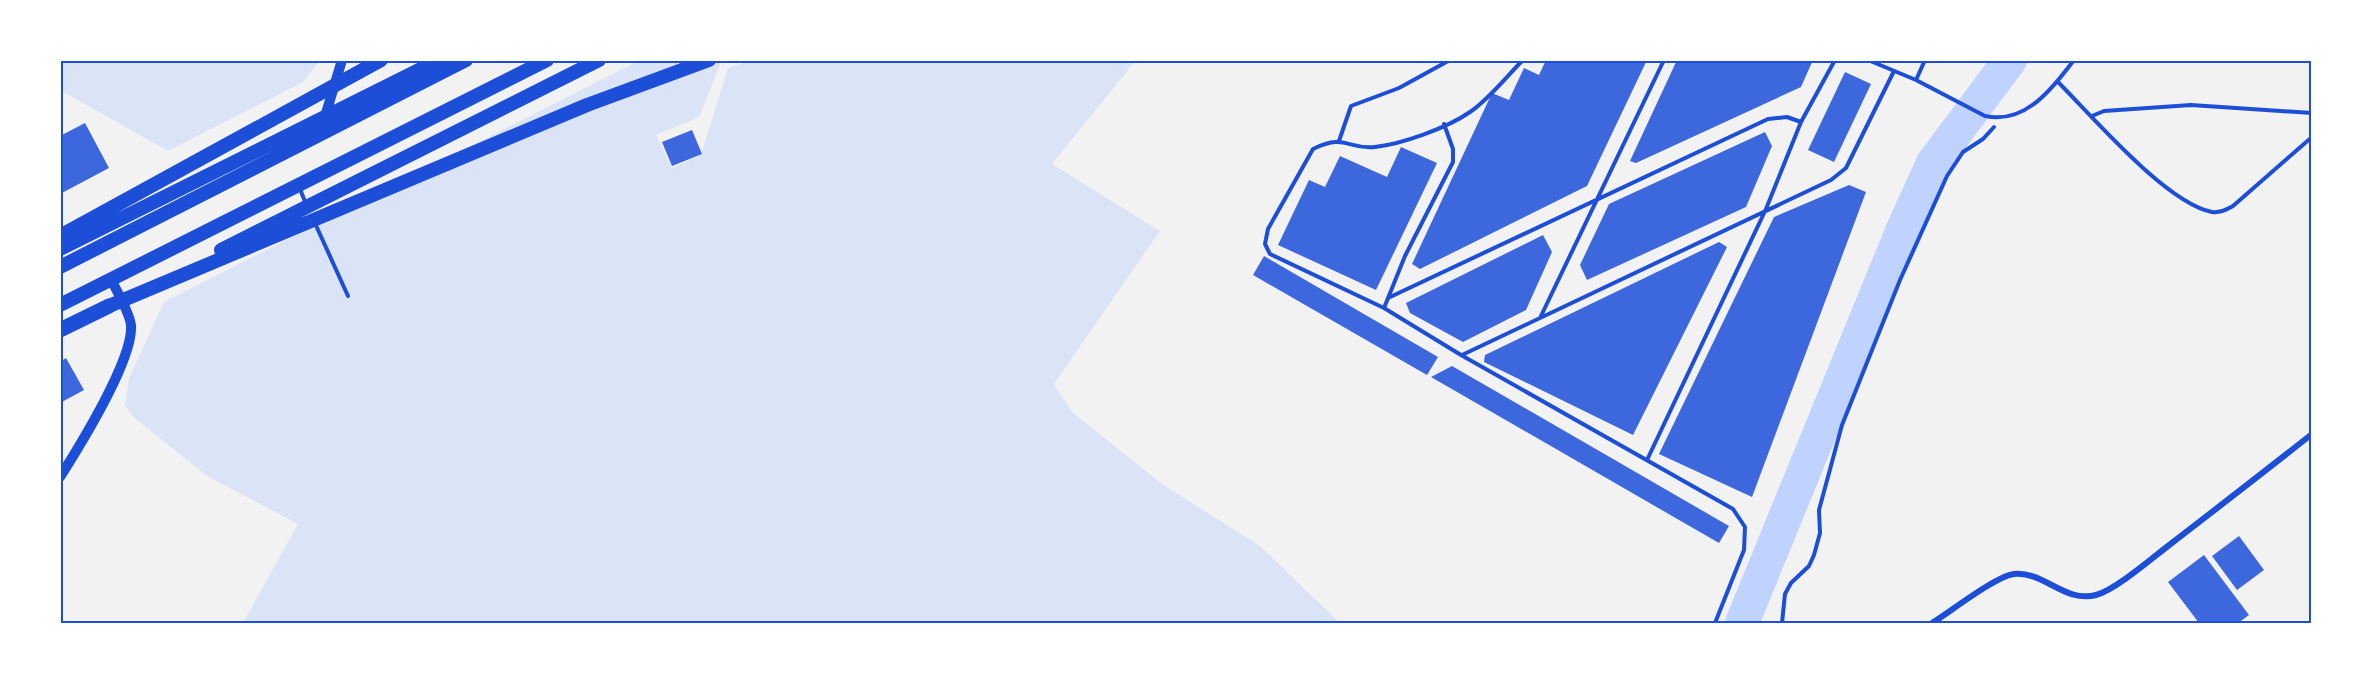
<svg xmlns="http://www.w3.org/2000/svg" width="2372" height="683" viewBox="0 0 2372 683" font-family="'DejaVu Sans',sans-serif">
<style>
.green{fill:#dbe4f7}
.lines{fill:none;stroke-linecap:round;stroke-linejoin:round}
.river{stroke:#bfd3fe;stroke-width:34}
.building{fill:#3d67dc}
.path{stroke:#1d4ed8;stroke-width:4}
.service{stroke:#1d4ed8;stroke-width:4}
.minor{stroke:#1d4ed8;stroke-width:6}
.tertiary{stroke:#1d4ed8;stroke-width:10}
.trunk{stroke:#1d4ed8;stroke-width:14}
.motorway{stroke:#1d4ed8;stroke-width:15}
.neatline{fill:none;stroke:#1d4ed8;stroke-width:2}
</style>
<rect width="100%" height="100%" fill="#f2f2f2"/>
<path class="green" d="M 60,60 L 320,60 L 303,82 L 168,151 L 60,90 Z
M 640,60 L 722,60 L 699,117 L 656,135 L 672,168 L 701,155 L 728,68 L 752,60 L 1136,60 L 1052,164 L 1160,231 L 1054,384 L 1072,412 L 1162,484 L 1260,546 L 1340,623 L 243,623 L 298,524 L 207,476 L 132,416 L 125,404 L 129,378 L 164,302 Z"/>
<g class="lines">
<path class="river" d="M 1742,623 L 1903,229 L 1933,163 L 2010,60"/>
</g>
<path class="building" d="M 1546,60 L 1647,60 L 1587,186 L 1420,269 L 1412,264 L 1492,93 L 1509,100 L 1524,68 L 1539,75 Z
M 1677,60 L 1813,60 L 1801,87 L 1636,163 L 1630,161 Z
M 1845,72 L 1871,84 L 1834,162 L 1808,150 Z
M 85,123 L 109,168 L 60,194 L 60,136 Z
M 692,130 L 702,154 L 672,166 L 662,142 Z
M 1765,132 L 1772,146 L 1746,207 L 1587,280 L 1580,265 L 1609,204 Z
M 1401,147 L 1437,163 L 1376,290 L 1278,245 L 1309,180 L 1325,187 L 1340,156 L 1387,177 Z
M 1849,185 L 1866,192 L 1752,497 L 1659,454 L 1774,217 Z
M 1543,235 L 1552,252 L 1526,310 L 1463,342 L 1410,313 L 1406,303 Z
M 1719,242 L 1727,247 L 1633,435 L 1484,362 L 1485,355 Z
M 1264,256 L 1438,357 L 1427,375 L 1253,275 Z
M 66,358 L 84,390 L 60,403 L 60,362 Z
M 1452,366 L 1729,526 L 1719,543 L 1431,377 Z
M 2239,536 L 2264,570 L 2237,590 L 2212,556 Z
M 2204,555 L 2249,615 L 2238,623 L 2199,623 L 2168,582 Z"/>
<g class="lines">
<path class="path" d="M 1782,623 L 1785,594 L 1791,583 L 1809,566 L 1814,555 L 1820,533 L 1819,510 L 1842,425 L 1900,280 L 1947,176 L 1963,152 L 1983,139 L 1994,127"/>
<path class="service" d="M 1523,60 C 1506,77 1489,99 1470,112 C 1447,128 1402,144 1375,147 C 1347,150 1346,133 1313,149 L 1268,229 L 1265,244 L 1270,254 L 1384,308 L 1461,355 L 1733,509 L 1745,527 L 1744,550 L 1715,623
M 1868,60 L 1916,80 L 1985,116 C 2025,125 2053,88 2074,60
M 1916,80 L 1925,60
M 2058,82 C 2092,116 2166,203 2212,212 C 2220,213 2226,210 2233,206 L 2312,137
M 2092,116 L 2104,111 L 2191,105 L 2312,113
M 1339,141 L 1351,106 L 1399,88 L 1450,60
M 300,189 L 306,204
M 314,221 L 348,296
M 1388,298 L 1768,119 L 1787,117 L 1801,122
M 1384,308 L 1405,256 L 1453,162 L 1453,149 L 1444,124
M 1541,316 L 1664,60
M 1462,355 L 1831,180 L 1846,168 L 1894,71
M 1647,460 L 1766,209 L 1801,122 L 1835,60"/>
<path class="minor" d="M 1932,623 C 1950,612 1996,576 2014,574 C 2044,571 2064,603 2096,595 C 2115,590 2151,559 2168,546 C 2216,509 2264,472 2312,434"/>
<path class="tertiary" d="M 324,120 L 342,60
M 60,477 C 79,447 133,360 131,326 C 131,315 116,290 111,279"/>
<path class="trunk" d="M 60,236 L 381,60
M 60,249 L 439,60
M 221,250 L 599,60
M 60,267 L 466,60
M 60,305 L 547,60
M 109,306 L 587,105 L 709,60"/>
<path class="motorway" d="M 60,330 L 109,306"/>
</g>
<rect width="2372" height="683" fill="none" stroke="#ffffff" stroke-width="123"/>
<rect x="62" y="62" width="2248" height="560" class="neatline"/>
</svg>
